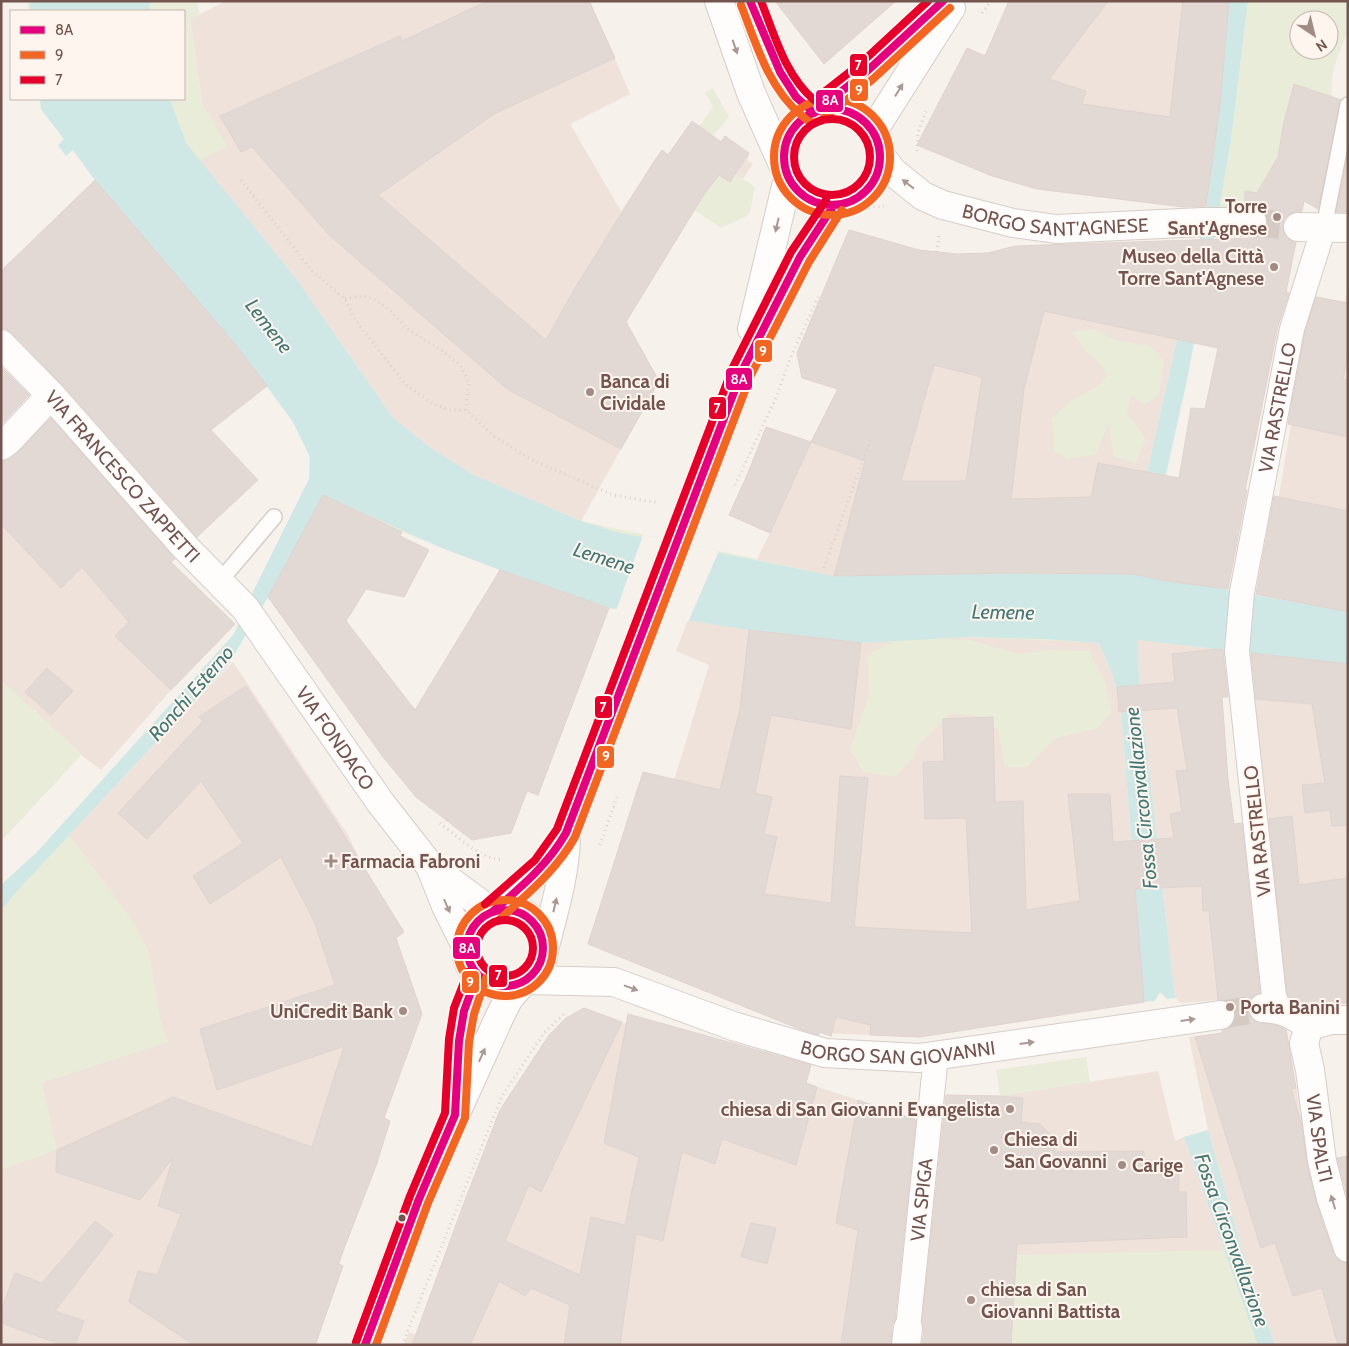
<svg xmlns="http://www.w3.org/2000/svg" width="1349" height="1346" viewBox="0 0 1349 1346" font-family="Cabin,sans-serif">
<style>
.residential{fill:#efe2da}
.green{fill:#e8ecd8;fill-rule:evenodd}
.water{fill:#cfe8e5}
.pier{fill:#f7f1ec}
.building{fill:#e3d9d4;stroke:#dfd3cf;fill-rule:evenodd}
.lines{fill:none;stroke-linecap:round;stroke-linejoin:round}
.minor-tunnel{stroke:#d6cac4;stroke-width:28;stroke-dasharray:28 14;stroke-linecap:butt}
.service-casing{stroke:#d6cdc9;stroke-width:18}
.pedestrian-casing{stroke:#d6cdc9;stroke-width:26}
.minor-casing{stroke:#d6cdc9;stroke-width:30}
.tertiary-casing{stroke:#d6cdc9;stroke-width:30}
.secondary-casing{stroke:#d6ccc8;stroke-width:30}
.path{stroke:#dad0cf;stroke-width:3;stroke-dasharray:1 4;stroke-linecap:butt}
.service{stroke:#fefdfc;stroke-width:15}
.pedestrian{stroke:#fefdfc;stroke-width:24}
.minor{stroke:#fefdfc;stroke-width:28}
.tertiary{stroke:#fefdfc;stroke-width:28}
.secondary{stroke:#fefdfc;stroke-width:28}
.bus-1-casing{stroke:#fef5ef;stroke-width:11}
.bus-2-casing{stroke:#fef5ef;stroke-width:11}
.bus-3-casing{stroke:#fef5ef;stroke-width:11}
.bus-1{stroke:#e5007d;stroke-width:8}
.bus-2{stroke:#f26522;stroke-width:8}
.bus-3{stroke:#e4002b;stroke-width:8}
.oneway{fill:#ab9894}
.poi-dot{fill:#a28b85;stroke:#fef5ef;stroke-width:2}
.bus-dot{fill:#74544e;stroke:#fef5ef;stroke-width:2}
.labels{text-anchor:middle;stroke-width:4;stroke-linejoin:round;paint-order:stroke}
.poi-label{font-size:19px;font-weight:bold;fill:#74544e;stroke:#fef5ef;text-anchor:start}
.street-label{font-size:19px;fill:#74544e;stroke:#fef5ef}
.water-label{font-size:20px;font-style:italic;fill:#427876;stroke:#fef5ef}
.line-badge{stroke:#fef5ef;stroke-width:2}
.badge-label{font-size:14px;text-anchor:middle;font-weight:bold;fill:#fff}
</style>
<rect width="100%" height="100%" fill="#f7f1ec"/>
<path class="residential" d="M 226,1 L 590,1 L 630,94 L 570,124 L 621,211 L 662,150 L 668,155 L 692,121 L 721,141 L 733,142 L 750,154 L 747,160 L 753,164 L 743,179 L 735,174 L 703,197 L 694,210 L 626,322 L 659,381 L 581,521 L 474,475 L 431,448 L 393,418 L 295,277 L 200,161 L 202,102 L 190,19 Z
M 1011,1 L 1228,1 L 1217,127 L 1206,208 L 1037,189 L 992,176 L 917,145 L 967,48 L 985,56 Z
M 849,230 L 919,250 L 957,254 L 1198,246 L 1124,574 L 1007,573 L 834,576 L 756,561 L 770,533 L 729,515 L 748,473 L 766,427 L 811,442 L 837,389 L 802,378 L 797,353 Z
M 1348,286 L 1348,612 L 1262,596 L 1294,407 L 1284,405 L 1303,322 L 1315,323 L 1317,298 L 1345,302 Z
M 1,479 L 176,573 L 179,570 L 235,624 L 171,690 L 101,770 L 81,755 L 1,841 Z
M 688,620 L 749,630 L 861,643 L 970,637 L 1044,639 L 1099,643 L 1113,676 L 1121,708 L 1144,1002 L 920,1037 L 821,1033 L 750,1009 L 620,847 L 643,772 L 674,780 L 684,748 L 709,665 L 676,651 Z
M 1138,640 L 1219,649 L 1228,779 L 1238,857 L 1261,1000 L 1265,1025 L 1285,1019 L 1303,1129 L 1314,1171 L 1348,1268 L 1348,1345 L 1275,1345 L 1241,1247 L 1208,1130 L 1189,1037 L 1224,1033 L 1218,1000 L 1182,1003 L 1175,998 L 1139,682 Z
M 1258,654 L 1348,667 L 1348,1003 L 1292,1004 L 1276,904 L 1267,820 L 1255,699 Z
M 233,662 L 348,835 L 365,870 L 378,892 L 422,1014 L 384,1117 L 390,1121 L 379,1155 L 344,1248 L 340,1264 L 343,1266 L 316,1345 L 1,1345 L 1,911 L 15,893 L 69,835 Z
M 584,1008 L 627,1024 L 628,1014 L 668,1025 L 665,1033 L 806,1083 L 914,1119 L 889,1345 L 403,1345 L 409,1332 L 416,1335 L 464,1202 L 500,1110 L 549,1035 L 566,1018 Z
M 1158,1071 L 1175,1141 L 1184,1137 L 1258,1345 L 924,1345 L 1052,1143 L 1049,1133 L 1040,1124 L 1021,1122 L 1023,1098 L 1000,1096 Z"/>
<path class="green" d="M 28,1 L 197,1 L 199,14 L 190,19 L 202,102 L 227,146 L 200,161 L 295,277 L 393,418 L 431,448 L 474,475 L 581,521 L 834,576 L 1007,573 L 1125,574 L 1207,586 L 1258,654 L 1138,640 L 1099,643 L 970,637 L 945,639 L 970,640 L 1018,654 L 1048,650 L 1089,651 L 1104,679 L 1112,712 L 1098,728 L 1056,738 L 1027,767 L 1005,767 L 998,730 L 977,716 L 952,713 L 918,745 L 915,755 L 896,777 L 863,772 L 850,749 L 869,695 L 868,655 L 894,641 L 861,643 L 749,630 L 609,608 L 500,570 L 402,532 L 323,495 L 303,495 L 309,479 L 310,457 L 293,422 L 235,344 L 95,180 L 41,109 L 40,99 L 184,99 L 184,11 L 29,11 Z
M 1248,1 L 1348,1 C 1348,10 1349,24 1347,33 C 1339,54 1329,73 1332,97 L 1294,84 L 1284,122 L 1278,157 L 1254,212 L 1219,208 L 1231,140 ZM 1299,20 L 1329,20 L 1329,50 L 1299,50 Z
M 713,88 L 729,117 L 713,136 L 699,126 L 713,107 L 705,92 Z
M 718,174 L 735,174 L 755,187 L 749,215 L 721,228 L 694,210 Z
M 1095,329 L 1115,340 L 1150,346 L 1164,361 L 1159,395 L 1145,405 L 1131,395 L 1127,412 L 1146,440 L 1135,463 L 1113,456 L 1109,424 L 1095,455 L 1067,459 L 1054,451 L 1054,432 L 1051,419 C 1059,413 1067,403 1075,398 C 1088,391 1098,389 1107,375 L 1097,360 L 1085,351 L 1073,332 Z
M 1,680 L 82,754 L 1,841 Z
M 69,835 L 132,920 L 149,952 L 160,1017 L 168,1042 L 42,1083 L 57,1150 L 3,1169 L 1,1172 L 1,911 L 15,893 Z
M 1086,1057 L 1090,1082 L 1000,1096 L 996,1070 Z
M 1217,1250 L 1225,1251 L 1258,1345 L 1011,1345 L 1017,1255 Z"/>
<path class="water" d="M 30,1 L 149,1 L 150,11 L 31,11 Z
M 1229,1 L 1248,1 L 1231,140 L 1213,244 L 1186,385 L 1143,576 L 1141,576 L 1207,586 L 1348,612 L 1348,667 L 1258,654 L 1138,640 L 1139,682 L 1175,998 L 1167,999 L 1160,992 L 1155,1001 L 1144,1002 L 1121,708 L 1113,676 L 1099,643 L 1044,639 L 970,637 L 861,643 L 749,630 L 609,608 L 500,570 L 442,548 L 323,495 L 268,597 L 227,667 L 15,893 L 1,911 L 1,885 L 37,852 L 234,634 L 245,608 L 309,479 L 310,457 L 293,422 L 267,386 L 235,344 L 95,180 L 73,150 L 66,156 L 58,145 L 64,139 L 41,109 L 40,99 L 170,99 L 186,143 L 295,277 L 393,418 L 431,448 L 474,475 L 581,521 L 616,532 L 834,576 L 1007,573 L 1124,574 L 1206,211 L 1220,100 Z
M 1208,1130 L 1241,1247 L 1275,1345 L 1258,1345 L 1184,1137 Z"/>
<path class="pier" d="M 643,535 L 719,551 L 688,622 L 616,611 Z"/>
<path class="building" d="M 488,1 L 589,1 L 615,58 L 494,114 L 378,195 L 546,340 L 575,288 L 653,163 L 662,150 L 668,155 L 692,121 L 721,142 L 725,136 L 749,153 L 730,182 L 719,175 L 703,196 L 626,322 L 659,381 L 621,449 L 507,389 L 329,235 L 252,147 L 241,152 L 220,116 L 400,36 L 402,41 Z
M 775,1 L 896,1 L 824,64 Z
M 1009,1 L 1108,1 L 1049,79 L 1086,91 L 1082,104 L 1170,117 L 1183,1 L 1229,1 L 1220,105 L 1206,206 L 1183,207 L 1037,189 L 992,176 L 917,145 L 967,48 L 985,56 Z
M 1294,84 L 1341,100 L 1318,209 L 1304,201 L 1302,211 L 1290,214 L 1284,219 L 1282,226 L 1285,235 L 1290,240 L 1296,242 L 1286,292 L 1289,293 L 1278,326 L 1245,490 L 1247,490 L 1228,589 L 1166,581 L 1133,574 L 1010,573 L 834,576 L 865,461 L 811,442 L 838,389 L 802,378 L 797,353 L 849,230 L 919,250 L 957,254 L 988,253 L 1015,246 L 1252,238 L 1259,236 L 1266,229 L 1268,222 L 1266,215 L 1259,208 L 1245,206 L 1245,191 L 1257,193 L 1278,157 L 1284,122 ZM 1044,311 L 1218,348 L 1205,409 L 1191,408 L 1179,478 L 1098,463 L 1091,497 L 1011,499 L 1024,389 ZM 934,365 L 982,377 L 966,481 L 901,481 Z
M 1348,155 L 1348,212 L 1336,212 Z
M 95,180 L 235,344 L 267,386 L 211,430 L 258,480 L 197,537 L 62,384 L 12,333 L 6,329 L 1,329 L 1,271 Z
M 1316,297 L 1348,303 L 1348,354 L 1343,379 L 1348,381 L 1348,437 L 1288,424 L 1305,332 Z
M 1,367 L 29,395 L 1,425 Z
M 51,418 L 175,559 L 171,562 L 235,624 L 171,690 L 115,636 L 129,622 L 82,567 L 61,588 L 1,524 L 1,461 L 10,459 L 18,452 Z
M 766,427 L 811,442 L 770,533 L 729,515 L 748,473 Z
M 323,495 L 402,532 L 400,536 L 429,550 L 404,597 L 366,589 L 346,621 L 415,710 L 500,570 L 609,608 L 538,795 L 527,791 L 511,833 L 472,840 L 416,797 L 383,757 L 268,597 Z
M 1274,496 L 1348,511 L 1348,612 L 1256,594 Z
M 749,630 L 861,643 L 851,729 L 771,715 L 755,793 L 772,797 L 764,834 L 777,837 L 764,894 L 831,903 L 840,776 L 868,778 L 854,927 L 972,933 L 966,818 L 925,819 L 923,762 L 944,761 L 943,719 L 993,717 L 995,802 L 1023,801 L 1026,910 L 1080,901 L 1068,794 L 1110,794 L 1113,842 L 1174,838 L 1170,814 L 1182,812 L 1176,771 L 1187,770 L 1177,708 L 1119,712 L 1117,687 L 1175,682 L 1172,654 L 1216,649 L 1223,650 L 1228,697 L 1222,697 L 1228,779 L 1234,824 L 1242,823 L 1260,993 L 1250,999 L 1247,1007 L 1249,1015 L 1255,1021 L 1278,1026 L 1286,1030 L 1296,1088 L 1291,1089 L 1302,1126 L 1307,1165 L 1316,1202 L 1333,1253 L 1338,1260 L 1346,1263 L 1348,1268 L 1348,1345 L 1338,1345 L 1322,1288 L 1293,1296 L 1275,1243 L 1261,1248 L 1195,1037 L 1222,1033 L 1222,1030 L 1229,1028 L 1234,1021 L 1235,1013 L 1232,1005 L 1225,1000 L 1218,1000 L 1209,911 L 1203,911 L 1202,886 L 1135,889 L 1144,1002 L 920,1037 L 870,1035 L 871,1025 L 836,1017 L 831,1036 L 819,1032 L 819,1035 L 802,1030 L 588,944 L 643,772 L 720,790 L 740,709 Z
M 1251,653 L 1348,664 L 1348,825 L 1332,826 L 1330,810 L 1305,813 L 1302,785 L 1325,783 L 1312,704 L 1256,699 Z
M 47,668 L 73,691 L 51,715 L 25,692 Z
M 246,686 L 334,819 L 404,932 L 396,938 L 422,1014 L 384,1118 L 390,1121 L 376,1166 L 338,1264 L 343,1266 L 315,1345 L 194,1345 L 129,1302 L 138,1271 L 157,1275 L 181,1214 L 158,1206 L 173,1158 L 140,1200 L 56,1172 L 57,1150 L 173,1097 L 312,1147 L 344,1046 L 217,1090 L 200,1029 L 335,985 L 315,923 L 281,857 L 210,904 L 193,876 L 243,843 L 201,781 L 147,839 L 118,813 L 203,721 L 199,717 Z
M 1292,816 L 1299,885 L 1348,878 L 1348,1003 L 1304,1004 L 1289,997 L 1287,993 L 1269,819 Z
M 584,1008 L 622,1022 L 541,1192 L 529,1185 L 505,1241 L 580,1275 L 591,1217 L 625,1225 L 639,1157 L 604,1143 L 628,1014 L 811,1065 L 806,1083 L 817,1087 L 796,1165 L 722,1139 L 715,1164 L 682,1152 L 663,1241 L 636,1234 L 620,1345 L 564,1345 L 570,1305 L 531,1288 L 525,1296 L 499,1281 L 470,1345 L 412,1345 L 464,1203 L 500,1110 L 549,1035 L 566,1018 Z
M 946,1095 L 1000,1096 L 1023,1098 L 1021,1122 L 1040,1124 L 1049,1133 L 1055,1152 L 1144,1151 L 1144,1160 L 1179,1162 L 1179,1192 L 1186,1192 L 1187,1237 L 1017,1244 L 1011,1345 L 922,1345 L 924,1330 L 922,1322 Z
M 858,1100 L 916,1120 L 895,1320 L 892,1326 L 891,1345 L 841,1345 L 858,1230 L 836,1223 Z
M 1348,1156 L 1348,1199 L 1337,1158 Z
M 95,1221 L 113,1235 L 55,1311 L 84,1321 L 75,1345 L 63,1345 L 1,1323 L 1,1311 L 15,1273 L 42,1283 Z
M 751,1223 L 776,1228 L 767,1264 L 741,1257 Z"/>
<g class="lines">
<path class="minor-tunnel" d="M 1252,222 L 1298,227
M 1220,1015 L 1263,1008"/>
<g class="service-casing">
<path id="service" d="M 1324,227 L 1348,105
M 220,581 L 274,517"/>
</g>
<g class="pedestrian-casing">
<g id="pedestrian">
<path id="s1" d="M 1279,1009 L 1274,996 L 1237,651 L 1242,592 L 1292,329 L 1324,227"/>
<path id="s2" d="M 908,1328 L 936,1056"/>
</g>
</g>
<g class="minor-casing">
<g id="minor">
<path id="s3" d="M 880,155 L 893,172 L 923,196 L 943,205 L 1013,223 L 1056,229 L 1203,222 L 1252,222"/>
<path d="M 1298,227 L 1348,228"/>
<path d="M 1,446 L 9,440 L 51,395"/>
<path id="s4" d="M 526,980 L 614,982 L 733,1026 L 825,1053 L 919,1058 L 1220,1015"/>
<path d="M 1263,1008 C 1284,1009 1292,1014 1309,1026"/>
<path id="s5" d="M 1309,1026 L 1304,1043 L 1310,1070 L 1322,1161 L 1331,1198 L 1348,1248"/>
<path d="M 1309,1026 L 1331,1020 L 1348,1020"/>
<path d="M 906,1345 L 908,1328"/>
</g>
</g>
<g class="tertiary-casing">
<g id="tertiary">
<path id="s6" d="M 1,344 L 51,395 L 185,547 L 245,608 L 380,802 L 430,866 L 446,906 L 466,946"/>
<path d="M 431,867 L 492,912"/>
</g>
</g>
<g class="secondary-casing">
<path id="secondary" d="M 719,1 L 751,93 L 784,167
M 750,1 C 763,32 773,67 794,94 C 799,101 808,107 814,113 L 866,72 L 943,1
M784 157a48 48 0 1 1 96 0a48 48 0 1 1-96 0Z
M 873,131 L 951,8
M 752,329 L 788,178
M466 948a39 39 0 1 1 78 0a39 39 0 1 1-78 0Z
M 492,912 C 520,887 549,867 566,833 L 742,371 L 800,257 L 834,205
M 544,950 C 553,914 565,876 566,838
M 456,1099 L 459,1041 L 464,1011 L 477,975
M 365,1345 L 419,1199 L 455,1115 L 499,1018 L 509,998 L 523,982"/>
</g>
<path class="path" d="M 982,13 L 991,1
M 917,151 L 918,133 L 926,111
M 241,180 L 311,270 L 345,299 L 356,321 L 406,385 L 433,404 L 450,410 L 466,410 L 495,437 L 532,460 L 613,495 L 659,503
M 864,210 L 872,207 L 884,206
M 937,252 L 939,235
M 345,299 L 362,296 L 374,299 L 392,312 L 406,328 L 441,350 L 460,365 L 469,383 L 466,410
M 735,485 L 775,400 L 790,359 L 818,297
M 824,568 L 871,438
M 440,823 C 454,834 485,862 502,859
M 600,845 L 617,797
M 402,1345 L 502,1096 L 544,1033 L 564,1014"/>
<use href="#service" class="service"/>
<use href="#pedestrian" class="pedestrian"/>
<use href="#minor" class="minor"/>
<use href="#tertiary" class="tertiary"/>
<use href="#secondary" class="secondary"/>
<g class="bus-1-casing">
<path id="bus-1" d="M 750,1 L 780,72 L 796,97 L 814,113 L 866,72 L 943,1
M784 157a48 48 0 1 1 96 0a48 48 0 1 1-96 0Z
M467 948a38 38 0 1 1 76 0a38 38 0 1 1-76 0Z
M 492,912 C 520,888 547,866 566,833 L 742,371 L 800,257 L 834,205
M 365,1345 L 419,1199 L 455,1115 L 459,1041 L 464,1011 L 477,975"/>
</g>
<g class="bus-2-casing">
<path id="bus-2" d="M 741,5 C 756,43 768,87 800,114 C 807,120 811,125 820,121 L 873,79 L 950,8
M774 157a58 58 0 1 1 116 0a58 58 0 1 1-116 0Z
M457 948a48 48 0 1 1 96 0a48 48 0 1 1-96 0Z
M 499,920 C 527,894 556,871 575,837 L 751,375 L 809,262 L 842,210
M 376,1345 L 428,1203 L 465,1118 L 469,1042 L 474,1014 L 486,978"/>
</g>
<g class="bus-3-casing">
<path id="bus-3" d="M 761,1 C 775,36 785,75 814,100 L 860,64 L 928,1
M794 157a38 38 0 1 1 76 0a38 38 0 1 1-76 0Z
M 485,904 L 535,860 L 557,829 L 733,367 L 791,252 L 826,200
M477 948a28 28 0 1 1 56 0a28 28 0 1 1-56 0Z
M 356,1342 L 410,1196 L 445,1113 L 449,1039 L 454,1008 L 468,972"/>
</g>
<use href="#bus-1" class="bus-1"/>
<use href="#bus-2" class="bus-2"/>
<use href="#bus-3" class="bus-3"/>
</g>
<defs><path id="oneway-solid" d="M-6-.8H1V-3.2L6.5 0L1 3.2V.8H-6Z" transform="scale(1.25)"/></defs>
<g class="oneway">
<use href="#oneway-solid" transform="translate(735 47) rotate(71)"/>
<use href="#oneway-solid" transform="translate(899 90) rotate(-58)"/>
<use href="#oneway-solid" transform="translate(908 184) rotate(-142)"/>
<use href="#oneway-solid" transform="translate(777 225) rotate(103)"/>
<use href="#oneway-solid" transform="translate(555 905) rotate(-77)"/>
<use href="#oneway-solid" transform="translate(447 906) rotate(66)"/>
<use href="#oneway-solid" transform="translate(631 988) rotate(20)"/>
<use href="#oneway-solid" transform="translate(1188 1020) rotate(-8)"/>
<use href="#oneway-solid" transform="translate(1027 1043) rotate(-8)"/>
<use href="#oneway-solid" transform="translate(482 1055) rotate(-66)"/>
<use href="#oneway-solid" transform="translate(1333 1202) rotate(-107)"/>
</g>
<g class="poi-dot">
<circle cx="1277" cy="217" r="5"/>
<circle cx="1274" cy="267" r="5"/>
<circle cx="590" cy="392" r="5"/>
<path d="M328.5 853.5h5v5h5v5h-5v5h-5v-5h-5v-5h5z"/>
<circle cx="1230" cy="1007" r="5"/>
<circle cx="403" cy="1011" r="5"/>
<circle cx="1010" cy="1109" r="5"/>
<circle cx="994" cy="1150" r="5"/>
<circle cx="1122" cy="1165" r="5"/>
<circle cx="971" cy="1300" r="5"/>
</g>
<circle class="bus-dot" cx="402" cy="1218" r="4.5"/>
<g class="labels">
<g class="poi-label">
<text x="1267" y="213" text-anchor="end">Torre<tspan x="1267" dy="22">Sant'Agnese</tspan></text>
<text x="1264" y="263" text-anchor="end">Museo della Città<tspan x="1264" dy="22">Torre Sant'Agnese</tspan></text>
<text x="600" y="388">Banca di<tspan x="600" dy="22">Cividale</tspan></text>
<text x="341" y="868">Farmacia Fabroni</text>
<text x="1240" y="1014">Porta Banini</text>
<text x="393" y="1018" text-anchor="end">UniCredit Bank</text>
<text x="1000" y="1116" text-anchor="end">chiesa di San Giovanni Evangelista</text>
<text x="1004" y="1146">Chiesa di<tspan x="1004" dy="22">San Govanni</tspan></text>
<text x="1132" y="1172">Carige</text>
<text x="981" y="1296">chiesa di San<tspan x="981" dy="22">Giovanni Battista</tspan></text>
</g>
<g class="street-label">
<text dy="7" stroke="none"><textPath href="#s3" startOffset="196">BORGO SANT'AGNESE</textPath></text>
<text dy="7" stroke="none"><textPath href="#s1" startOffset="608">VIA RASTRELLO</textPath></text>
<text dy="7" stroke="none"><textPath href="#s6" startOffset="180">VIA FRANCESCO ZAPPETTI</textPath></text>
<text dy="7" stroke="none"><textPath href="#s6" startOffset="518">VIA FONDACO</textPath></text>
<text transform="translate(1257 831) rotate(-96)" y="7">VIA RASTRELLO</text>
<text dy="7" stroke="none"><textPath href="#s4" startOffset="384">BORGO SAN GIOVANNI</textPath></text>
<text dy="7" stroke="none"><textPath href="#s5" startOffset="114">VIA SPALTI</textPath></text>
<text dy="7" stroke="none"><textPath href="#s2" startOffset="129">VIA SPIGA</textPath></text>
</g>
<g class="water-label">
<text transform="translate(269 326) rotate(52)" y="7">Lemene</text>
<text transform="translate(604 558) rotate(18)" y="7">Lemene</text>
<text transform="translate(1003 612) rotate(1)" y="7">Lemene</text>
<text transform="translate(191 693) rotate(-49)" y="7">Ronchi Esterno</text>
<text transform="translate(1141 798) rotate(-96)" y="7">Fossa Circonvallazione</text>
<text transform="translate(1232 1240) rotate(70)" y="7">Fossa Circonvallazione</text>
</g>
</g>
<g class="line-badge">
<rect x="849" y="53" width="19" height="24" rx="5" fill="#e4002b"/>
<rect x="849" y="78" width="20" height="24" rx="5" fill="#f26522"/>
<rect x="815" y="89" width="29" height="24" rx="5" fill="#e5007d"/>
<rect x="754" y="339" width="19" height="24" rx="5" fill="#f26522"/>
<rect x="725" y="367" width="28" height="24" rx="5" fill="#e5007d"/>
<rect x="708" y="396" width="19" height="24" rx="5" fill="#e4002b"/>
<rect x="594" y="695" width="19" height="24" rx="5" fill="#e4002b"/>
<rect x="596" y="745" width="19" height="24" rx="5" fill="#f26522"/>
<rect x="452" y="936" width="29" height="24" rx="5" fill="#e5007d"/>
<rect x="488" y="964" width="20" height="24" rx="5" fill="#e4002b"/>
<rect x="461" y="970" width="19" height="24" rx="5" fill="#f26522"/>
</g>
<g class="badge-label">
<text x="858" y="70">7</text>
<text x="859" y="95">9</text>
<text x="830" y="105">8A</text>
<text x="763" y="356">9</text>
<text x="739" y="384">8A</text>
<text x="717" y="413">7</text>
<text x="603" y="712">7</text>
<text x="606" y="761">9</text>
<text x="467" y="953">8A</text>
<text x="498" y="980">7</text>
<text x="470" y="987">9</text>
</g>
<rect width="1349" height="1346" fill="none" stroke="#74544e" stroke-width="5"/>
<rect x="10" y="10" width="175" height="90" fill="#fef5ef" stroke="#c7b5af"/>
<rect x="20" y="26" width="25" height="8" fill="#e5007d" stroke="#c7b5af"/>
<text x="55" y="35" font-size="15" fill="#74544e">8A</text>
<rect x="20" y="51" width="25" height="8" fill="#f26522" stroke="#c7b5af"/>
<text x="55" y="60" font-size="15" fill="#74544e">9</text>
<rect x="20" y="76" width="25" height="8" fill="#e4002b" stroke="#c7b5af"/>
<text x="55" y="85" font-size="15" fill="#74544e">7</text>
<g transform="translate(1314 35) rotate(145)"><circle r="24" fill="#fef5ef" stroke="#c7b5af"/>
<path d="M0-4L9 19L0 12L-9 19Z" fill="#a28b85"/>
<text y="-8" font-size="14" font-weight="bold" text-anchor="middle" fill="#74544e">N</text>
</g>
</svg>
